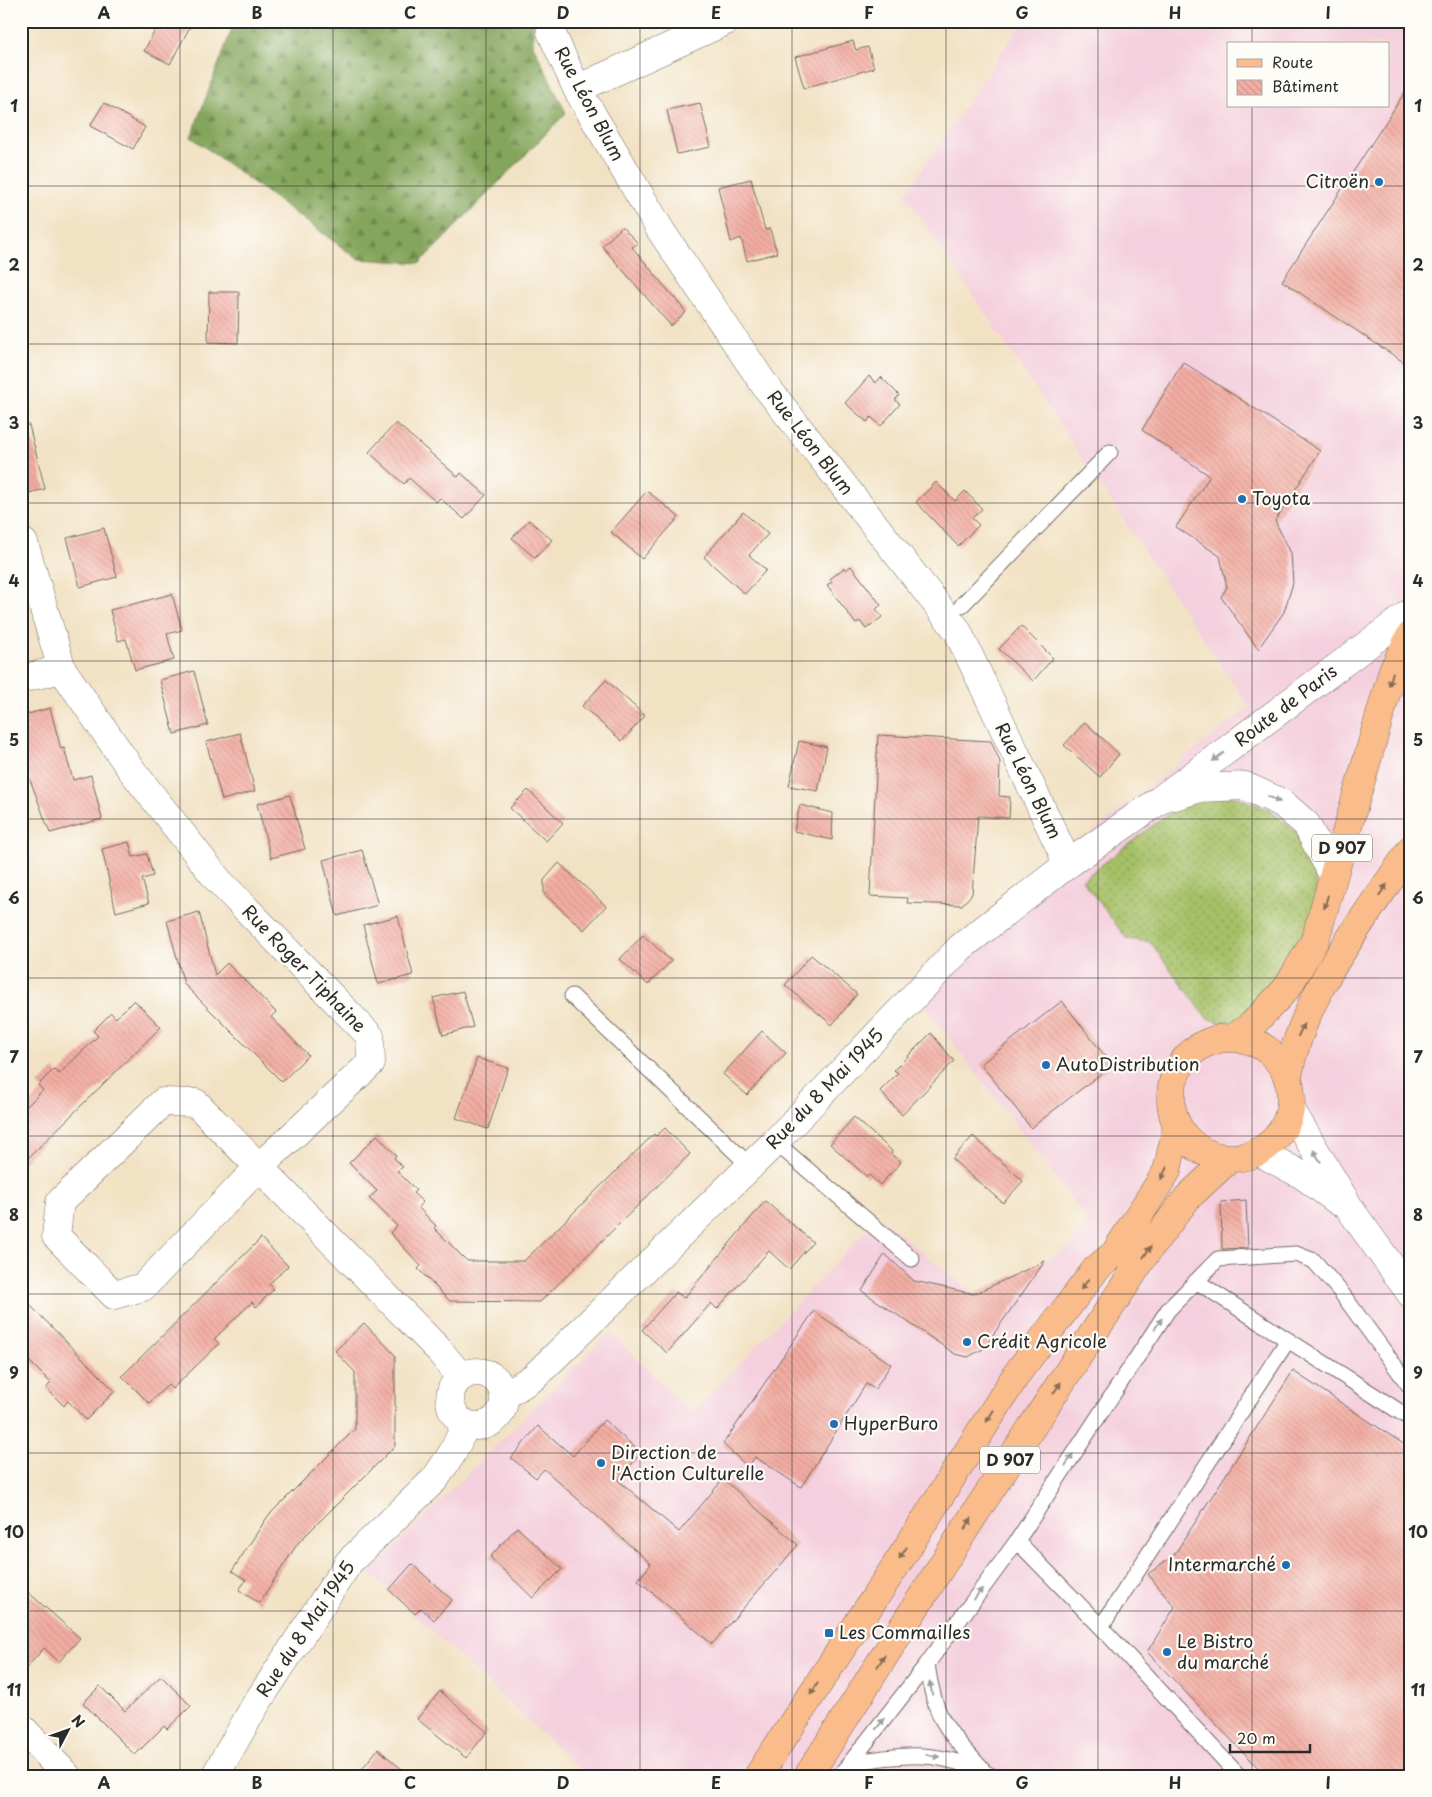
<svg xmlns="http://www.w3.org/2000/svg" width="1432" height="1797" viewBox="0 0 1432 1797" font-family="'Playpen Sans',sans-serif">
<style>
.built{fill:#f4cfdd;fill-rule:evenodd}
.grass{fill:url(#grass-dots);stroke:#687648}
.forest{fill:url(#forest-firs);stroke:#586843}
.building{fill:url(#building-back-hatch)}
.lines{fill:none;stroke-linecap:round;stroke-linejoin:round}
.service-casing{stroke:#716b61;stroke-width:17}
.minor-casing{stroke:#716b61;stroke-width:29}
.tertiary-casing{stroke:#716b61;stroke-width:29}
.primary-casing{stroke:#716b61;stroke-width:29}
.service{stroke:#fff;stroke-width:15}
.minor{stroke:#fff;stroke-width:28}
.tertiary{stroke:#fff;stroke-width:28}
.primary{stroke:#f9bc8a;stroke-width:28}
.oneway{fill:#886c56}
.oneway2{fill:#a0a0a0}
.grid{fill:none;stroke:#2b2b2b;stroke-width:1;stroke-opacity:0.55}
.poi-dot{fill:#1f6fb2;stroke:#fdfcf7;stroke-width:2}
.labels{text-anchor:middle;stroke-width:4.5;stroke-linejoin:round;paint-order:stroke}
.shield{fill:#fdfcf7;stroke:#6a6a68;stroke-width:1}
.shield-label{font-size:16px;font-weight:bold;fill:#2b2b2b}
.street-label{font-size:18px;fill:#2b2b2b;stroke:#fdfcf7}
.poi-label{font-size:18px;fill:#2b2b2b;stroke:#fdfcf7;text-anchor:start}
.neatline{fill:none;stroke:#2b2b2b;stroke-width:2}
.grid-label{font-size:16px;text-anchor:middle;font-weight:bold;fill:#2b2b2b}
</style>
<defs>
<pattern id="grass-dots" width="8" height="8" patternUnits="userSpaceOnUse" patternTransform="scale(1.25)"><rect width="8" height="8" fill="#a6c066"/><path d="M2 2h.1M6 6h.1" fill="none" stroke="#879c54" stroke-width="1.8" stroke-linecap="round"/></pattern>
<pattern id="forest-firs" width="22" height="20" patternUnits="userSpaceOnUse" patternTransform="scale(1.25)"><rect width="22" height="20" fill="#84a65b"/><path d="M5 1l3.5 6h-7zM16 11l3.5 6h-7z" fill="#6c874b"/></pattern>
<pattern id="building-back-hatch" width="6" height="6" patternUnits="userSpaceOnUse" patternTransform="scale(1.25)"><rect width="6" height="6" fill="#f3ada3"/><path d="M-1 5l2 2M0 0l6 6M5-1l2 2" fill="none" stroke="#d0958c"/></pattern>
</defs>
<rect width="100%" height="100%" fill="#fdfcf7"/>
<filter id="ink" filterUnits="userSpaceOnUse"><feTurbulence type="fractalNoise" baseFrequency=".02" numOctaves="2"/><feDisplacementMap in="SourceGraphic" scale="10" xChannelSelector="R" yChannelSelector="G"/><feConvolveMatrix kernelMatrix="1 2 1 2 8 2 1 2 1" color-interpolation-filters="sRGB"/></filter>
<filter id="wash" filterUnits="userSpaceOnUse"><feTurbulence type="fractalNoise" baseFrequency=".0096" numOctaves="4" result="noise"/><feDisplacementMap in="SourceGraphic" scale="20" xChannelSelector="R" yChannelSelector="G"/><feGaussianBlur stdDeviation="1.12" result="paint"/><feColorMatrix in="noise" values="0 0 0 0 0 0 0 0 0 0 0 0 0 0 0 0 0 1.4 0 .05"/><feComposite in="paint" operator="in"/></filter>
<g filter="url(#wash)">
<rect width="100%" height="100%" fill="#f2e2c4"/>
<path class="built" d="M 1023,21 L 1411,21 L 1411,1776 L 587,1776 L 369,1572 L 610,1332 L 692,1414 L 879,1217 L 974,1294 L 1069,1248 L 1088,1220 L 906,981 L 1249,707 L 905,194 ZM 1228,44 L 1388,44 L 1388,106 L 1228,106 Z"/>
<path class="grass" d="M 1234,796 L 1270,810 L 1298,834 L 1315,874 L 1318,897 L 1311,923 L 1268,996 L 1234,1022 L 1219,1022 L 1207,1018 L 1150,942 L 1127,939 L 1082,880 L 1165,816 L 1199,799 Z"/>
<path class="forest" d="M 235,21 L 533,21 L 533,45 L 566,113 L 420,263 L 358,259 L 191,137 Z"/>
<g id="blocks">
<path class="building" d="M 160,21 L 193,21 L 170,64 L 144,51 Z
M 853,41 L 856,50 L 868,47 L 874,68 L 804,88 L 795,57 Z
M 1411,83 L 1411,367 L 1282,281 Z
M 104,103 L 145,127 L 133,149 L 90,126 Z
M 700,103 L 711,147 L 677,154 L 667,110 Z
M 751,179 L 765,230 L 770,229 L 777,253 L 747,261 L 741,238 L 731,242 L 718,187 Z
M 622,227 L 638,243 L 632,247 L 686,312 L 671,326 L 602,246 Z
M 209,292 L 239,292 L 238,343 L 208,342 Z
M 1183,362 L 1320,451 L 1275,521 L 1291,553 L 1293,583 L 1284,612 L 1258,649 L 1221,597 L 1227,587 L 1220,556 L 1176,527 L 1210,476 L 1142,430 Z
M 869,376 L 876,383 L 881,377 L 899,395 L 895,400 L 900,404 L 881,426 L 871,417 L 867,422 L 845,403 Z
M 396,423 L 458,477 L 461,473 L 486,495 L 464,519 L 440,498 L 436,502 L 409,478 L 404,484 L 369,452 Z
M 29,425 L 45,489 L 21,495 L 21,426 Z
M 936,482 L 955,501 L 965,491 L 982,509 L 972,518 L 979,525 L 958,546 L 916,502 Z
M 647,491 L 679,517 L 642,559 L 611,532 Z
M 743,512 L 768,534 L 749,555 L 766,570 L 745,594 L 704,557 Z
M 529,520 L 552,540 L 535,558 L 512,538 Z
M 104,528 L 117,577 L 80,587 L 67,538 Z
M 851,566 L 881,605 L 876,609 L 882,617 L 866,629 L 860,621 L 856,624 L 827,585 L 832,582 L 830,579 L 844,568 L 846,570 Z
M 172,594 L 182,630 L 167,634 L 174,660 L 135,670 L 126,639 L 118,641 L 110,610 Z
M 1021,626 L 1053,658 L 1033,681 L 999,649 Z
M 194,671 L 208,725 L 174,734 L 160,680 Z
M 606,680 L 645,716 L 622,741 L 582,706 Z
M 50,708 L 61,749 L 64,748 L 73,780 L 91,775 L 102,819 L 50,833 L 29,777 L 21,779 L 21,716 Z
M 1085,722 L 1119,754 L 1100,777 L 1064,745 Z
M 240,733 L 255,791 L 222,800 L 206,742 Z
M 878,735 L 991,741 L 1000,762 L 999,796 L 1010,797 L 1009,818 L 978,816 L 972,894 L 962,905 L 907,903 L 908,898 L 870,896 Z
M 799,741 L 827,747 L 818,791 L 789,786 Z
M 528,790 L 563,823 L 546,841 L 510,808 Z
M 290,795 L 305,849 L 271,858 L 257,804 Z
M 800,805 L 833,813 L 832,840 L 794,831 Z
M 129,842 L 133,857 L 147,854 L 153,876 L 142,879 L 149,903 L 116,912 L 102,849 Z
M 362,850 L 378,905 L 337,916 L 323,860 Z
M 559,863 L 606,906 L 584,930 L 544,894 L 544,880 Z
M 199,912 L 215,975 L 227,963 L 276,1012 L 271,1017 L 308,1055 L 282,1082 L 184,984 L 167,921 Z
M 398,916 L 413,975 L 378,984 L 363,925 Z
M 643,935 L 671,961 L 648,985 L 620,959 Z
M 811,955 L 857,994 L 832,1025 L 785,985 Z
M 463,991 L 473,1027 L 443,1035 L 433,998 Z
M 134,1000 L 161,1027 L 21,1165 L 21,1112 L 43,1090 L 38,1085 L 54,1069 L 59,1074 L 98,1036 L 93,1031 L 111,1013 L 116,1018 Z
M 1062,1001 L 1112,1065 L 1031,1128 L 981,1064 Z
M 762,1031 L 786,1053 L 747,1095 L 723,1074 Z
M 931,1033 L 954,1061 L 902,1115 L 880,1091 L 898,1073 L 894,1070 Z
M 477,1058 L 508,1068 L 488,1129 L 456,1118 Z
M 854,1117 L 892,1151 L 891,1154 L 901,1162 L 880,1185 L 869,1175 L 867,1177 L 830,1144 Z
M 665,1128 L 690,1154 L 540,1302 L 450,1301 L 418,1269 L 421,1266 L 390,1233 L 397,1226 L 369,1198 L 377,1191 L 349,1163 L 377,1135 L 396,1155 L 394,1158 L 403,1167 L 397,1171 L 416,1190 L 413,1193 L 423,1202 L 418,1207 L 436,1226 L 434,1228 L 467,1261 L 524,1261 L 654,1134 L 656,1136 Z
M 973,1136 L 1023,1181 L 1003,1203 L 952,1159 Z
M 1246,1200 L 1248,1248 L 1222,1249 L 1221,1202 Z
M 765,1201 L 813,1242 L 789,1269 L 769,1251 L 717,1309 L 711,1303 L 667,1353 L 642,1330 L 676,1292 L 684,1298 Z
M 261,1238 L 288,1266 L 269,1284 L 274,1289 L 256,1307 L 252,1302 L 214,1339 L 219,1344 L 172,1389 L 168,1385 L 149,1403 L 122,1376 Z
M 885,1254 L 914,1281 L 974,1294 L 1045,1261 L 983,1349 L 968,1357 L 955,1354 L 862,1291 Z
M 21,1296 L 115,1391 L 86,1420 L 68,1401 L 64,1406 L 46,1388 L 51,1383 L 21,1353 Z
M 814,1311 L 891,1364 L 875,1389 L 866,1384 L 801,1487 L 755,1457 L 748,1467 L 723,1444 Z
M 364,1323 L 395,1355 L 395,1446 L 298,1543 L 259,1603 L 239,1590 L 246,1580 L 232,1571 L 268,1516 L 355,1429 L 355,1372 L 335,1351 Z
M 1293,1371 L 1411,1449 L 1411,1776 L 1266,1776 L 1147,1652 L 1175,1607 L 1148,1574 L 1174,1555 Z
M 604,1420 L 641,1453 L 618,1480 L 679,1532 L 723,1479 L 798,1545 L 712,1644 L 638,1580 L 651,1564 L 544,1469 L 536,1478 L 511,1458 L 538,1426 L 573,1456 Z
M 517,1527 L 562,1569 L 533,1598 L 490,1557 Z
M 412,1564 L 452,1600 L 434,1620 L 421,1608 L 415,1614 L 389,1590 Z
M 21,1586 L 80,1638 L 59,1662 L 44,1648 L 21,1674 Z
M 161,1676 L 191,1706 L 167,1729 L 164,1726 L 135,1755 L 83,1703 L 100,1686 L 125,1711 Z
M 440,1691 L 487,1732 L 466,1758 L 417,1719 Z
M 378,1749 L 410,1776 L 356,1776 Z"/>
</g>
</g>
<g filter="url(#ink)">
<use href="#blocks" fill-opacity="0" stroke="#716b61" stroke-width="1"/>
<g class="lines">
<g class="service-casing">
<path id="service" d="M 962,605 L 1110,452
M 572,996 L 750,1166
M 775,1142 L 912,1259
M 1196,1281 L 1411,1419
M 1017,1541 L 1101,1627
M 927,1664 C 935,1720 945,1728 982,1769
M 850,1763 L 927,1664 L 1017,1541 L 1168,1310 L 1218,1259 L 1296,1254 L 1314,1261 L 1340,1291 L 1411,1388
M 839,1776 L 850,1763 C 907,1754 938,1749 992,1776
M 1239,1776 L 1101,1627 L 1288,1340"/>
</g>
<g class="minor-casing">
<path id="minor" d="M 551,21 L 551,32 L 577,89 L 661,231 L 764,384 L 957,630 L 1068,864
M 577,89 L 726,21
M 24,543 L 62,669 L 130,768 L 218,880 L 370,1036 L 371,1063 L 259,1167 L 438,1349 L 461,1377
M 21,679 L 62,669
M 163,1102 L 196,1103 L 259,1167 L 143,1287 L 114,1295 L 56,1236 L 60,1202 Z
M 21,1727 L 67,1776"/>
</g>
<g class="tertiary-casing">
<path id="tertiary" d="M 1174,796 L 1200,788 L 1245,786 L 1282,803 L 1306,824 L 1333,875
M 1291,1110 L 1352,1212 L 1411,1294
M 1259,1152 L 1304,1176 L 1339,1202
M450 1399a27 27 0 1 1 54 0a27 27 0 1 1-54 0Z
M 504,1396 L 534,1377 L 775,1142 L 961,947 L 1068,864 L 1160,800 L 1411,612
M 215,1776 L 256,1704 L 349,1562 L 435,1479 L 453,1452 L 466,1424"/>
</g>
<g class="primary-casing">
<path id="primary" d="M 1235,1037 L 1252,1025 L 1287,988 L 1315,940 L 1393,670 L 1411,635
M1171 1098a60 60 0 1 1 120 0a60 60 0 1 1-120 0Z
M 1288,1076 C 1303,993 1365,918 1411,849
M 758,1776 L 906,1550 L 1018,1372 L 1096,1269 L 1115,1253 L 1127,1234 L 1167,1171 L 1177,1126
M 808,1776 L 974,1515 L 1148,1250 L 1188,1197 L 1230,1158"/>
</g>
<use href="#service" class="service"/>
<use href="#minor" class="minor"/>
<use href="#tertiary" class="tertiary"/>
<use href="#primary" class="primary"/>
</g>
<defs><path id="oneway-solid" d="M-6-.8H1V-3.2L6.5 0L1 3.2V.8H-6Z" transform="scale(1.25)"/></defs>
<g class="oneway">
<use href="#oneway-solid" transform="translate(1391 679) rotate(106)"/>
<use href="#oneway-solid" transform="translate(1383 890) rotate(-55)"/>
<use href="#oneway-solid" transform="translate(1326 902) rotate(106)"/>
<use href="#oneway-solid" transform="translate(1301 1030) rotate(-64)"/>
<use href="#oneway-solid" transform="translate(1164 1173) rotate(116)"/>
<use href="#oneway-solid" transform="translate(1147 1252) rotate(-56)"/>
<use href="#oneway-solid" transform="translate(1085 1284) rotate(127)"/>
<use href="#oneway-solid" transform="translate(1057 1388) rotate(-57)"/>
<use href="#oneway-solid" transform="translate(990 1416) rotate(122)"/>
<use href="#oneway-solid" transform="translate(968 1524) rotate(-58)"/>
<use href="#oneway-solid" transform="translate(903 1553) rotate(123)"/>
<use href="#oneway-solid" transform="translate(881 1661) rotate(-58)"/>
<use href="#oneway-solid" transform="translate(814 1689) rotate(123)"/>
</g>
<g class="oneway2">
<use href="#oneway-solid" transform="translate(1218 757) rotate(143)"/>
<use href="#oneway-solid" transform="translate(1274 799) rotate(25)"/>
<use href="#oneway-solid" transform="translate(1317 1156) rotate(-122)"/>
<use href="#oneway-solid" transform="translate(1158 1324) rotate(-56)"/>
<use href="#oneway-solid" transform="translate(1069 1460) rotate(-57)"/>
<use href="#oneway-solid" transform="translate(978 1594) rotate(-54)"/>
<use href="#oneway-solid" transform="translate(931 1688) rotate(-100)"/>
<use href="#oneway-solid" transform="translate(880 1724) rotate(-52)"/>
<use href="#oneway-solid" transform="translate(933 1756) rotate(11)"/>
</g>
</g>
<path class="grid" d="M 180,21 L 180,1776M 333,21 L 333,1776M 486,21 L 486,1776M 640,21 L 640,1776M 792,21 L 792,1776M 946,21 L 946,1776M 1098,21 L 1098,1776M 1252,21 L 1252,44M 1252,106 L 1252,1776M 21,186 L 1411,186M 21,344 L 1411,344M 21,503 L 1411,503M 21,661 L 1411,661M 21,819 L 1411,819M 21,978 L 1411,978M 21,1136 L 1411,1136M 21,1294 L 1411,1294M 21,1453 L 1411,1453M 21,1611 L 1411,1611"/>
<g class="poi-dot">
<circle cx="1379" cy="182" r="5"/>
<circle cx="1242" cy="499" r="5"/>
<circle cx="1046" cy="1065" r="5"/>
<circle cx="967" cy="1342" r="5"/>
<circle cx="834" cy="1424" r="5"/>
<circle cx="601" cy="1463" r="5"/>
<circle cx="1286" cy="1565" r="5"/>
<rect x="824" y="1628" width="10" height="10" rx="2.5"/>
<circle cx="1167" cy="1652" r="5"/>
</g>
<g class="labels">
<g class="shield">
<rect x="1312" y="834.5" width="60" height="27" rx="4"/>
<rect x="980" y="1446.5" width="60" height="27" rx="4"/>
</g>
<g class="shield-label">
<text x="1342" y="854">D 907</text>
<text x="1010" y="1466">D 907</text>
</g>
<g class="street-label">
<text transform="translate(589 104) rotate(62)" y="6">Rue Léon Blum</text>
<text transform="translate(810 443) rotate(52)" y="6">Rue Léon Blum</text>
<text transform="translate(1286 706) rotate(-37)" y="6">Route de Paris</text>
<text transform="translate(1028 781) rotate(64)" y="6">Rue Léon Blum</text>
<text transform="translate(304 969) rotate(46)" y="6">Rue Roger Tiphaine</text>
<text transform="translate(825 1089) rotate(-46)" y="6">Rue du 8 Mai 1945</text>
<text transform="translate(306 1629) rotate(-56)" y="6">Rue du 8 Mai 1945</text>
</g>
<g class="poi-label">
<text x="1369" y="188" text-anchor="end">Citroën</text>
<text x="1252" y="505">Toyota</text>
<text x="1056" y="1071">AutoDistribution</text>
<text x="977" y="1348">Crédit Agricole</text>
<text x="844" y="1430">HyperBuro</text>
<text x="611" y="1459">Direction de<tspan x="611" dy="21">l'Action Culturelle</tspan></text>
<text x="1276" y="1571" text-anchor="end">Intermarché</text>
<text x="839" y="1639">Les Commailles</text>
<text x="1177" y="1648">Le Bistro<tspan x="1177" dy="21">du marché</tspan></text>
</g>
</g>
<rect width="1432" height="1797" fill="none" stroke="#fdfcf7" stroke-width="55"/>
<rect x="1227" y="42" width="162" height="65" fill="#fdfcf7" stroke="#a9a8a5"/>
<rect x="1237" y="59" width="25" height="8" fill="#f9bc8a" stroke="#a9a8a5"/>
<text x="1272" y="68" font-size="15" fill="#2b2b2b">Route</text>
<rect x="1237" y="80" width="25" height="15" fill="url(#building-back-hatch)" stroke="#a9a8a5"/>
<text x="1272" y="92" font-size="15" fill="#2b2b2b">Bâtiment</text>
<g transform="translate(68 1730) rotate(49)" stroke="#fdfcf7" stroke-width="4" paint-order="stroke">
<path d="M0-4L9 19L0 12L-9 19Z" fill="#2b2b2b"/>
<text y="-8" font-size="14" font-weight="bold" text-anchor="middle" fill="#2b2b2b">N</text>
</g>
<path d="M1230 1744v8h80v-8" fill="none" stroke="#2b2b2b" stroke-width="2.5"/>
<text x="1237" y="1744" font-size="15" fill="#2b2b2b" stroke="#fdfcf7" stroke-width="4" paint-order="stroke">20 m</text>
<rect x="28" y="28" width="1376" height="1742" class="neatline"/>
<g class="grid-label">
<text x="104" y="19">A</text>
<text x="257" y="19">B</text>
<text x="410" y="19">C</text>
<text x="563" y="19">D</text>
<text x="716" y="19">E</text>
<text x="869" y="19">F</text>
<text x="1022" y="19">G</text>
<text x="1175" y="19">H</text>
<text x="1328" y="19">I</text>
<text x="14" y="112">1</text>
<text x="1418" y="112">1</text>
<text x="14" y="271">2</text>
<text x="1418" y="271">2</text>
<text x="14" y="429">3</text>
<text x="1418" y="429">3</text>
<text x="14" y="587">4</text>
<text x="1418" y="587">4</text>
<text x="14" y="746">5</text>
<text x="1418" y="746">5</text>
<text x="14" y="904">6</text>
<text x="1418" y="904">6</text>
<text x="14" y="1063">7</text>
<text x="1418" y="1063">7</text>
<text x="14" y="1221">8</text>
<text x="1418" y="1221">8</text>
<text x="14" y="1379">9</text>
<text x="1418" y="1379">9</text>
<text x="14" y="1538">10</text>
<text x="1418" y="1538">10</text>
<text x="14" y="1696">11</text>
<text x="1418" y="1696">11</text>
<text x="104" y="1789">A</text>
<text x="257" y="1789">B</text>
<text x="410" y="1789">C</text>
<text x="563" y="1789">D</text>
<text x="716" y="1789">E</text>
<text x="869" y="1789">F</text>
<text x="1022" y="1789">G</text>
<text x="1175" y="1789">H</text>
<text x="1328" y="1789">I</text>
</g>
</svg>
